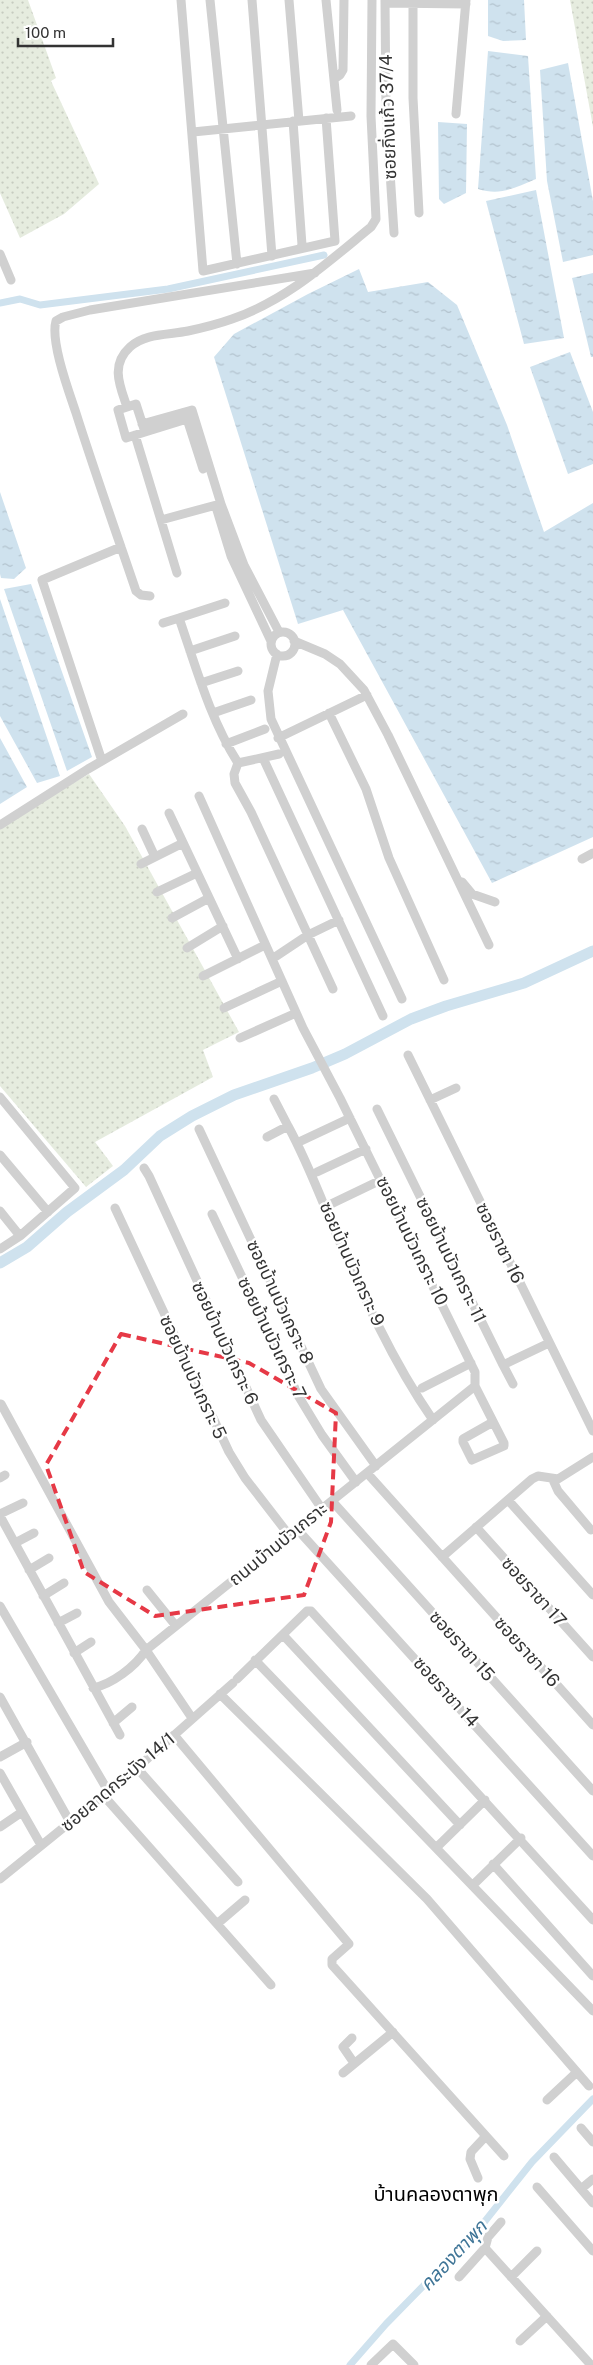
<svg xmlns="http://www.w3.org/2000/svg" width="593" height="2365" viewBox="0 0 593 2365" font-family="'Public Sans','Noto Sans Thai',sans-serif">
<style>
.grass{fill:url(#grass-dots)}
.water{fill:url(#water-ripples)}
.lines{fill:none;stroke-linecap:round;stroke-linejoin:round}
.canal{stroke:#cfe2ee;stroke-width:7}
.river{stroke:#cfe2ee;stroke-width:11}
.minor{stroke:#d0d0d0;stroke-width:9}
.marked{fill:none;stroke:#e63946;stroke-width:4;stroke-dasharray:10 6;stroke-linejoin:round}
.labels{text-anchor:middle;stroke-width:5;stroke-linejoin:round;paint-order:stroke}
.street-label{font-size:18px;fill:#333;stroke:#fff}
.water-label{font-size:19px;font-style:italic;fill:#3f7597;stroke:#fff}
.quarter-label{font-size:20px;fill:#000;stroke:#fff}
</style>
<defs>
<pattern id="grass-dots" width="8" height="8" patternUnits="userSpaceOnUse" patternTransform="scale(1.25)"><rect width="8" height="8" fill="#e6ecdf"/><path d="M2 2h.1M6 6h.1" fill="none" stroke="#c6cbc0" stroke-width="1.8" stroke-linecap="round"/></pattern>
<pattern id="water-ripples" width="26" height="14" patternUnits="userSpaceOnUse" patternTransform="scale(1.25)"><rect width="26" height="14" fill="#cfe2ee"/><path d="M2 4q2-2 4 0t4 0M15 11q2-2 4 0t4 0" fill="none" stroke="#b2c2cd"/></pattern>
</defs>
<rect width="100%" height="100%" fill="#fff"/>
<path class="grass" d="M 0,0 L 28,0 L 56,78 L 51,81 L 99,184 L 64,214 L 20,238 L 0,193 Z
M 570,0 L 593,0 L 593,127 Z
M 89,774 L 125,826 L 239,1032 L 203,1050 L 213,1077 L 95,1142 L 113,1166 L 86,1187 L 0,1086 L 0,826 Z"/>
<path class="water" d="M 488,0 L 524,0 L 526,40 L 503,41 L 488,36 Z
M 488,51 L 528,56 L 536,179 C 514,188 501,196 478,189 Z
M 568,63 L 593,201 L 593,255 L 563,262 L 547,181 L 540,70 Z
M 438,122 L 467,124 L 466,193 L 444,204 L 439,199 Z
M 536,190 L 564,338 L 524,344 L 486,201 Z
M 359,269 L 368,292 L 428,282 L 457,305 L 507,425 L 544,532 L 593,503 L 593,837 L 492,883 L 343,610 L 298,624 L 214,357 L 234,334 L 308,294 Z
M 593,273 L 593,357 L 591,357 L 572,278 Z
M 570,352 L 593,412 L 593,464 L 568,474 L 530,367 Z
M 0,492 L 26,568 L 14,579 L 1,578 L 0,574 Z
M 31,584 L 92,757 L 67,771 L 4,589 Z
M 0,599 L 60,776 L 37,783 L 0,716 Z
M 0,738 L 27,787 L 0,804 Z"/>
<g class="lines">
<path class="canal" d="M 0,303 L 20,299 L 40,305 L 168,289 L 324,255
M 350,2365 L 386,2324 L 478,2230 L 532,2162 L 593,2099"/>
<path class="river" d="M 0,1263 L 27,1247 L 67,1212 L 124,1170 L 160,1136 L 192,1116 L 234,1095 L 312,1068 L 345,1054 L 411,1019 L 446,1006 L 524,983 L 593,951"/>
<path class="minor" d="M 181,0 L 203,271 L 335,241 L 326,118
M 210,0 L 237,264
M 252,0 L 272,256
M 289,0 L 299,121
M 326,0 L 337,110
M 385,0 L 386,111 L 394,233
M 413,0 L 413,98 L 419,213
M 385,3 L 466,4
M 334,79 L 340,75 L 343,70 L 344,0
M 456,114 L 466,0
M 293,121 L 302,245 L 300,249
M 193,132 L 351,116
M 0,254 L 11,280
M 136,404 L 145,432 L 126,438 L 118,410 Z
M 127,407 C 120,386 110,365 130,347 C 145,333 169,335 188,331 C 202,328 218,324 232,319 C 287,300 327,263 371,227 L 376,219 L 371,116 L 372,0
M 142,424 L 192,410 L 221,504 L 244,565 L 279,632
M 145,432 L 187,419 L 203,469
M 135,435 L 177,573
M 216,507 L 231,556 L 271,641
M 161,520 L 220,504
M 150,596 L 141,595 L 136,591 C 116,532 95,473 76,413 C 69,392 50,341 56,321 L 63,317 L 90,310 L 315,273
M 225,603 L 179,618 C 196,667 210,719 238,763 L 234,774 L 235,783 L 251,812 L 333,989
M 163,623 L 179,618
M271 644a12 12 0 1 1 24 0a12 12 0 1 1-24 0Z
M 294,641 L 325,654 L 340,664 L 364,690 L 388,735 L 489,945
M 190,651 L 235,636
M 277,654 L 268,691 L 271,719 L 402,999
M 201,683 L 238,671
M 213,713 L 251,700
M 329,713 L 366,789 L 389,858 L 444,980
M 278,738 L 367,695
M 226,744 L 265,729
M 263,758 L 383,1016
M 102,761 L 42,580 L 121,547
M 238,763 L 279,754
M 199,796 L 303,1028 L 340,1098 L 475,1372 L 475,1386 L 504,1443 L 504,1446 L 472,1460 L 463,1442 L 463,1439 L 493,1422
M 169,813 L 238,959
M 0,825 L 88,769 L 183,714
M 142,829 L 155,857
M 582,859 L 593,853
M 141,864 L 183,843
M 462,882 L 472,894 L 495,902
M 157,892 L 197,873
M 172,918 L 209,898
M 187,948 L 223,926
M 272,959 L 308,935 L 339,920
M 203,976 L 265,945
M 224,1008 L 282,981
M 240,1038 L 296,1013
M 408,1055 L 593,1431
M 0,1097 L 75,1188 L 20,1236 L 0,1211
M 274,1099 L 288,1126
M 430,1100 L 456,1088
M 377,1109 L 503,1365 L 549,1343
M 199,1129 L 321,1389 L 376,1466
M 267,1137 L 288,1126 C 306,1159 319,1193 333,1227 C 362,1293 392,1361 433,1420
M 301,1141 L 350,1118
M 0,1155 L 48,1212
M 144,1168 L 149,1176 L 261,1420 L 322,1509
M 317,1172 L 366,1149
M 331,1204 L 381,1180
M 115,1208 L 229,1452 L 245,1478 L 289,1535
M 212,1214 L 299,1397 L 322,1435 L 356,1482
M 0,1249 L 20,1236
M 503,1365 L 513,1384
M 422,1388 L 471,1363
M 1,1404 L 109,1602 L 146,1650 C 135,1667 112,1684 93,1688
M 367,1473 L 593,1725
M 0,1478 L 5,1475
M 553,1480 L 558,1491 L 591,1530
M 508,1500 L 593,1595
M 332,1501 L 593,1791
M 0,1514 L 23,1503
M 0,1516 L 120,1735
M 476,1527 L 593,1657
M 297,1529 L 593,1856
M 15,1543 L 34,1533
M 442,1557 L 532,1479 L 538,1476 L 558,1479 L 593,1457
M 29,1570 L 49,1558
M 147,1590 L 176,1626
M 43,1596 L 64,1583
M 0,1606 L 108,1791
M 58,1623 L 77,1613
M 284,1636 L 460,1825
M 74,1653 L 91,1642
M 255,1660 L 593,2011
M 237,1679 L 307,1611 L 311,1611 L 593,1920
M 220,1694 L 427,1899 L 589,2086
M 0,1697 L 70,1822
M 192,1718 L 146,1650 L 475,1386
M 113,1723 L 132,1707
M 174,1735 L 349,1944 L 332,1959 L 332,1965 L 504,2156
M 0,1757 L 27,1742
M 137,1768 L 238,1882
M 0,1773 L 41,1845
M 103,1795 L 271,1985
M 0,1827 L 22,1812
M 437,1847 L 485,1800
M 493,1864 L 593,1976
M 0,1879 L 137,1768 L 233,1683
M 473,1885 L 521,1838
M 217,1924 L 245,1900
M 352,2038 L 343,2047 L 354,2063
M 343,2073 L 393,2032
M 547,2100 L 577,2072
M 581,2128 L 593,2142
M 554,2157 L 593,2203
M 478,2178 L 470,2159 L 471,2152 L 486,2136
M 537,2187 L 593,2251
M 581,2189 L 593,2179
M 501,2222 L 488,2237 L 485,2248 L 591,2365
M 459,2277 L 485,2248
M 511,2277 L 537,2251
M 520,2341 L 547,2316
M 371,2365 L 393,2344 L 414,2365"/>
</g>
<path class="marked" d="M 121,1334 L 249,1363 L 336,1413 L 331,1522 L 304,1595 L 155,1616 L 84,1572 L 46,1465 Z"/>
<g class="labels">
<g class="street-label">
<text transform="translate(388 117) rotate(-92)" y="6">ซอยกิ่งแก้ว 37/4</text>
<text transform="translate(412 1241) rotate(64)" y="6">ซอยบ้านบัวเกราะ 10</text>
<text transform="translate(500 1243) rotate(64)" y="6">ซอยราชา 16</text>
<text transform="translate(451 1260) rotate(64)" y="6">ซอยบ้านบัวเกราะ 11</text>
<text transform="translate(352 1264) rotate(66)" y="6">ซอยบ้านบัวเกราะ 9</text>
<text transform="translate(280 1302) rotate(65)" y="6">ซอยบ้านบัวเกราะ 8</text>
<text transform="translate(272 1338) rotate(64)" y="6">ซอยบ้านบัวเกราะ 7</text>
<text transform="translate(225 1343) rotate(65)" y="6">ซอยบ้านบัวเกราะ 6</text>
<text transform="translate(193 1377) rotate(65)" y="6">ซอยบ้านบัวเกราะ 5</text>
<text transform="translate(278 1544) rotate(-39)" y="6">ถนนบ้านบัวเกราะ</text>
<text transform="translate(534 1592) rotate(48)" y="6">ซอยราชา 17</text>
<text transform="translate(462 1646) rotate(48)" y="6">ซอยราชา 15</text>
<text transform="translate(527 1652) rotate(48)" y="6">ซอยราชา 16</text>
<text transform="translate(446 1692) rotate(48)" y="6">ซอยราชา 14</text>
<text transform="translate(118 1782) rotate(-40)" y="6">ซอยลาดกระบัง 14/1</text>
</g>
<g class="water-label">
<text transform="translate(453 2255) rotate(-47)" y="7">คลองตาพุก</text>
</g>
<g class="quarter-label">
<text x="436" y="2201">บ้านคลองตาพุก</text>
</g>
</g>
<path d="M18 38v8h95v-8" fill="none" stroke="#333333" stroke-width="2.5"/>
<text x="25" y="38" font-size="15" fill="#333333" stroke="#ffffff" stroke-width="4" paint-order="stroke">100 m</text>
</svg>
